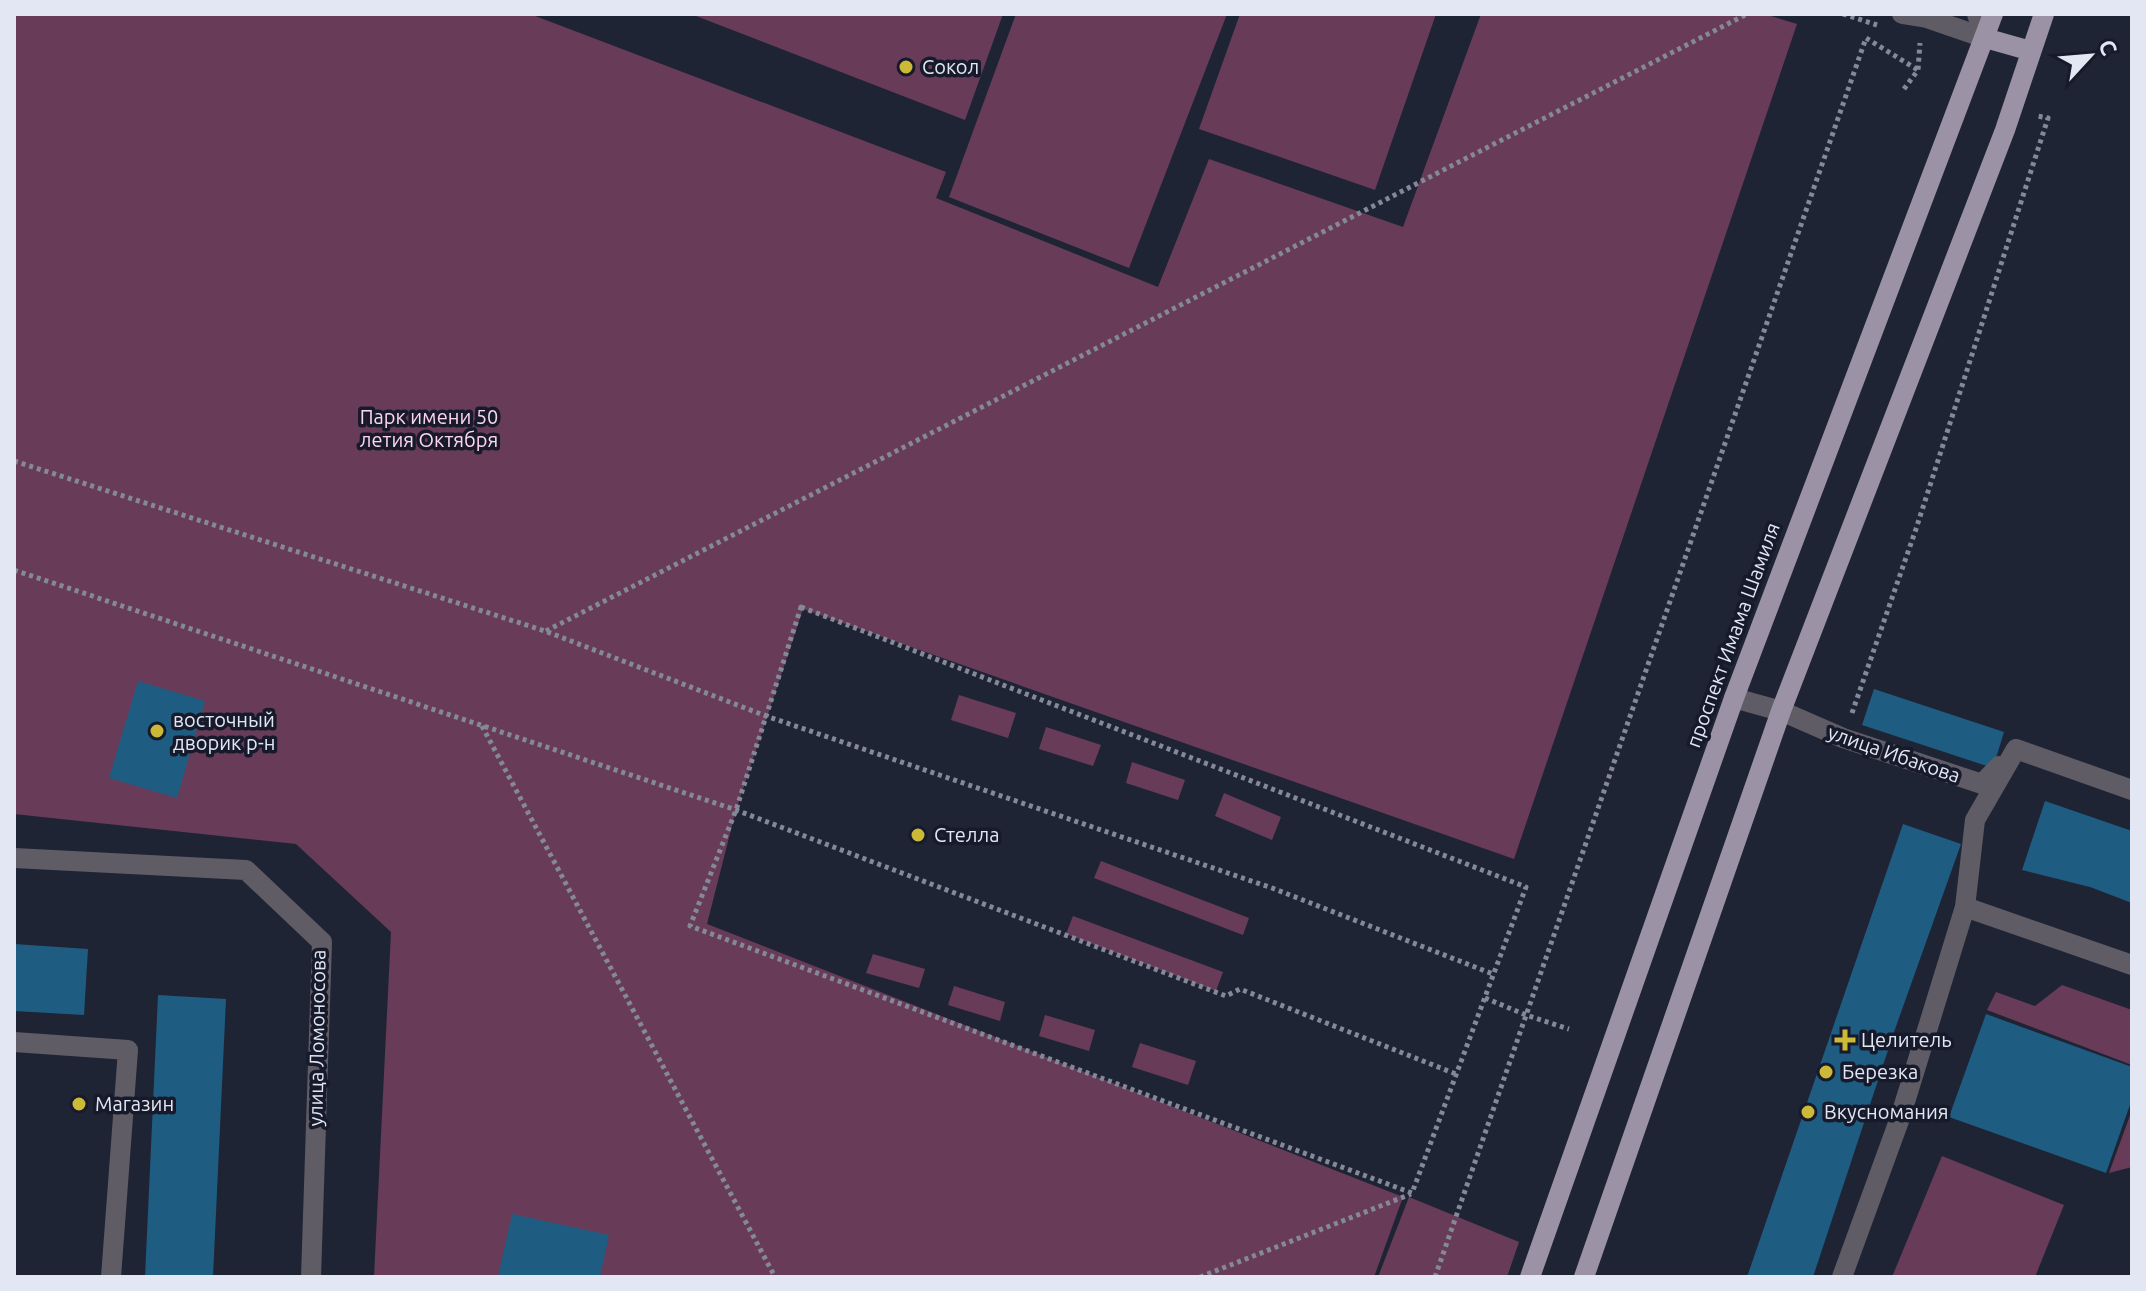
<svg xmlns="http://www.w3.org/2000/svg" width="2146" height="1291" viewBox="0 0 2146 1291" font-family="Ubuntu,sans-serif">
<style>
.green{fill:#683c59}
.building{fill:#1e5d81}
.lines{fill:none;stroke-linecap:round;stroke-linejoin:round}
.path{stroke:#848997;stroke-width:5;stroke-dasharray:4 4;stroke-linecap:butt}
.minor{stroke:#605c65;stroke-width:20}
.major{stroke:#9b93a5;stroke-width:20}
.poi-dot{fill:#ccb938;stroke:#161a2b;stroke-width:3}
.labels{text-anchor:middle;stroke-width:7;stroke-linejoin:round;paint-order:stroke}
.poi-label{font-size:20px;fill:#e3e7f3;stroke:#161a2b;text-anchor:start}
.park-label{font-size:20px;fill:#fed5ee;stroke:#161a2b}
.street-label{font-size:20px;fill:#e3e7f3;stroke:#161a2b}
</style>
<rect width="100%" height="100%" fill="#1f2435"/>
<path class="green" d="M 14,14 L 530,14 L 946,172 L 936,198 L 1158,287 L 1209,159 L 1403,227 L 1481,14 L 1764,14 L 1797,24 L 1514,859 L 803,609 L 736,810 L 707,924 L 1403,1197 L 1374,1277 L 374,1277 L 391,932 L 296,844 L 14,814 Z
M 691,14 L 1003,14 L 965,120 Z
M 1016,14 L 1227,14 L 1129,268 L 949,197 Z
M 1240,14 L 1436,14 L 1375,190 L 1199,129 Z
M 959,695 L 1016,713 L 1008,738 L 951,720 Z
M 1046,727 L 1101,745 L 1093,766 L 1039,749 Z
M 1132,762 L 1185,780 L 1178,800 L 1126,783 Z
M 1224,793 L 1281,817 L 1272,840 L 1215,816 Z
M 1101,861 L 1249,918 L 1243,935 L 1094,878 Z
M 1073,916 L 1223,972 L 1216,991 L 1066,934 Z
M 873,954 L 925,969 L 919,988 L 866,973 Z
M 2062,985 L 2132,1010 L 2132,1065 L 1987,1010 L 1996,992 L 2035,1006 Z
M 954,986 L 1005,1002 L 1000,1021 L 948,1005 Z
M 1045,1015 L 1095,1030 L 1089,1051 L 1039,1036 Z
M 1140,1043 L 1196,1061 L 1188,1085 L 1132,1067 Z
M 2132,1110 L 2132,1167 L 2109,1173 Z
M 1942,1156 L 2064,1205 L 2035,1277 L 1892,1277 Z
M 1409,1197 L 1519,1242 L 1507,1277 L 1378,1277 Z"/>
<path class="building" d="M 138,681 L 205,701 L 177,798 L 109,778 Z
M 1874,689 L 2004,732 L 1993,768 L 1862,725 Z
M 2045,801 L 2132,831 L 2132,903 L 2090,887 L 2022,870 Z
M 1903,824 L 1961,844 L 1894,1032 L 1813,1277 L 1747,1277 Z
M 14,944 L 88,949 L 84,1015 L 14,1011 Z
M 158,995 L 226,999 L 213,1277 L 145,1277 Z
M 1986,1014 L 2132,1067 L 2132,1099 L 2106,1173 L 1949,1117 Z
M 512,1214 L 609,1235 L 600,1277 L 498,1277 Z"/>
<g class="lines">
<path class="path" d="M 1843,14 L 1877,25
M 1904,89 L 1918,70 L 1920,43
M 14,461 L 545,631 L 766,716 L 1272,888 L 1493,974
M 14,570 L 736,810 L 1226,996 L 1240,989 L 1456,1074
M 801,607 L 1526,887 L 1412,1193 L 690,926 L 736,810 Z
M 546,631 L 1747,14
M 1852,713 L 1916,529 L 2048,118 L 2037,116
M 482,726 L 775,1277
M 1485,998 L 1526,1015 L 1569,1029
M 1200,1277 L 1411,1194
M 1435,1277 L 1866,38 L 1918,70"/>
<path class="minor" d="M 1902,14 L 1927,18 L 1985,38
M 1977,14 L 1985,38
M 1734,698 L 1781,711 L 1843,738 L 1982,784 L 1999,766
M 2016,749 L 2132,790
M 14,858 L 246,870 L 322,942 L 311,1277
M 1965,907 L 2132,965
M 14,1042 L 128,1050 L 111,1277
M 1842,1277 L 1900,1118 L 1965,907 L 1975,820 L 2016,749"/>
<path class="major" d="M 1985,38 L 2031,51
M 1530,1277 L 1734,698 L 1993,14
M 1584,1277 L 1781,711 L 2005,130 L 2044,14"/>
</g>
<g class="poi-dot">
<circle cx="906" cy="67" r="8"/>
<circle cx="157" cy="731" r="8"/>
<circle cx="918" cy="835" r="8"/>
<path d="M1841 1028h8v8h8v8h-8v8h-8v-8h-8v-8h8z"/>
<circle cx="1826" cy="1072" r="8"/>
<circle cx="79" cy="1104" r="8"/>
<circle cx="1808" cy="1112" r="8"/>
</g>
<g class="labels">
<g class="poi-label">
<text x="922" y="74">Сокол</text>
<text x="173" y="727">восточный<tspan x="173" dy="23">дворик р-н</tspan></text>
<text x="934" y="842">Стелла</text>
<text x="1861" y="1047">Целитель</text>
<text x="1842" y="1079">Березка</text>
<text x="95" y="1111">Магазин</text>
<text x="1824" y="1119">Вкусномания</text>
</g>
<g class="park-label">
<text x="429" y="424">Парк имени 50<tspan x="429" dy="23">летия Октября</tspan></text>
</g>
<g class="street-label">
<text transform="translate(1733 635) rotate(-70)" y="7">проспект Имама Шамиля</text>
<text transform="translate(1894 754) rotate(19)" y="7">улица Ибакова</text>
<text transform="translate(317 1038) rotate(-89)" y="7">улица Ломоносова</text>
</g>
</g>
<rect width="2146" height="1291" fill="none" stroke="#e3e7f3" stroke-width="32"/>
<g transform="translate(2090 56) rotate(64)" stroke="#161a2b" stroke-width="6" paint-order="stroke">
<path d="M0-6L14 30L0 20L-14 30Z" fill="#e3e7f3"/>
<text y="-12" font-size="22" font-weight="bold" text-anchor="middle" fill="#e3e7f3">С</text>
</g>
</svg>
